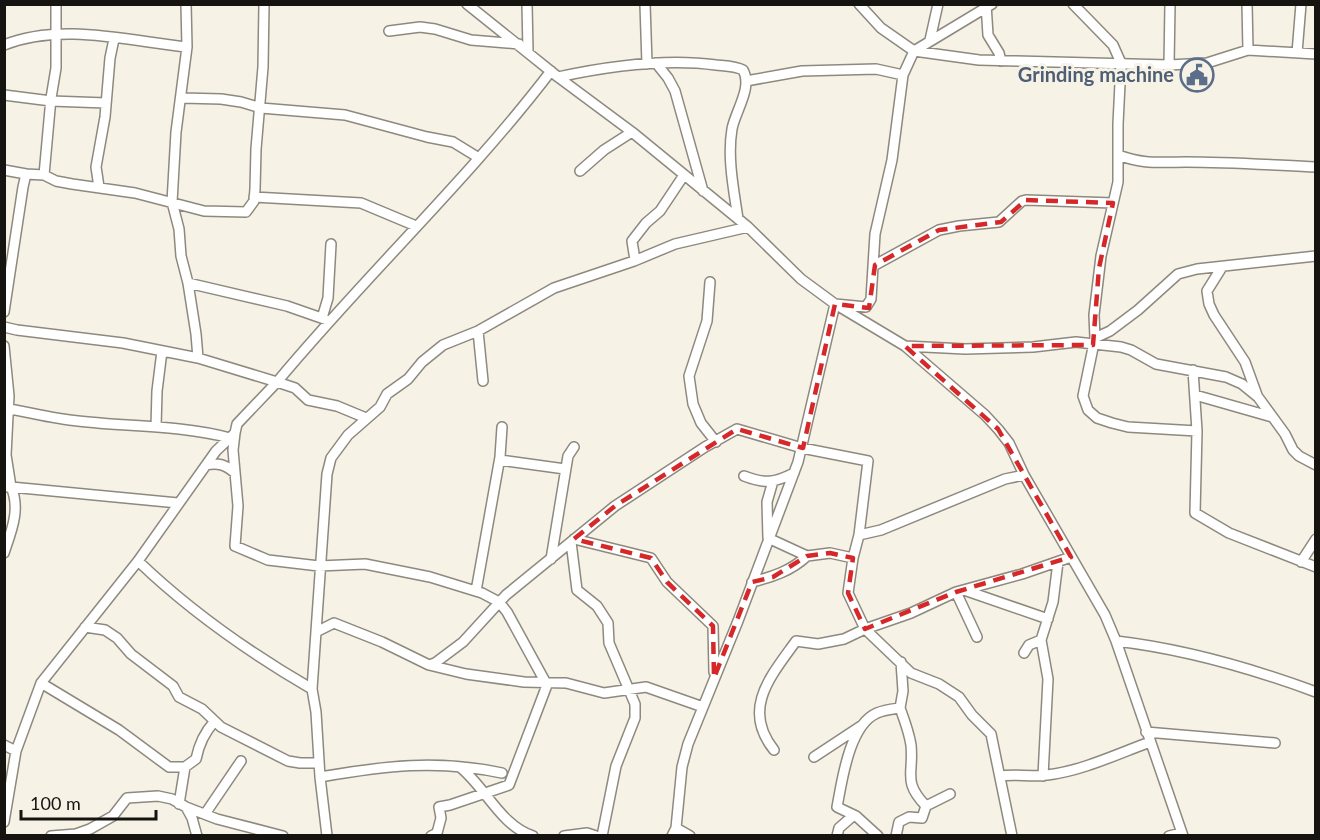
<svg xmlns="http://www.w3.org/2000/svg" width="1320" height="840" viewBox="0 0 1320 840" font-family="Lato,sans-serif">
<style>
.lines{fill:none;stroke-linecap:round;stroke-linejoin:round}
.minor-casing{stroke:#8e897e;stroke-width:12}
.minor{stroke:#fff;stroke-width:9}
.marked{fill:none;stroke:#d62828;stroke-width:4.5;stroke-dasharray:12 8;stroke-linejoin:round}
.labels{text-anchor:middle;stroke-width:6;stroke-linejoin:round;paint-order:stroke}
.service-label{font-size:20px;font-weight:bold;fill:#4e5e75;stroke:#f7f2e6;text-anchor:end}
</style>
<rect width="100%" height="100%" fill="#f7f2e6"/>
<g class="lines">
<g class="minor-casing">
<path id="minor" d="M 467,4 L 558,77 L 632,132 L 748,227 L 801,279 L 835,304 L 905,346 L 985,415 L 998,429 L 1009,443 L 1024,475 L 1105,615 L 1116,641 L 1183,836
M 527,4 L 528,52
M 645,4 L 647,64
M 859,4 L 881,28 L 914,51 L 979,60 L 1169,65 L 1207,63 L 1248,50 L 1316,54
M 986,4 L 988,35 L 999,53 L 1001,61
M 1073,4 L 1113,45 L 1121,63 L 1118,124 L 1118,182 L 1101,256 L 1094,315 L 1095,338 L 1083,396 L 1088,410 L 1097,418 L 1112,423 L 1128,427 L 1197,431
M 1247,4 L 1248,50
M 389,31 L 420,27 L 435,29 L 471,40 L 519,44
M 930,40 L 938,4
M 4,45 C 60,22 129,41 187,47
M 1297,53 L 1301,4
M 656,63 L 668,78 L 675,91 L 703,191
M 1169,65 L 1170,4
M 558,77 C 609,66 664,58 716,65 C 725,66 735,66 743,70 C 753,87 735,112 732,129 C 727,158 734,191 738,219
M 746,81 L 802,71 L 876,69 L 903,75
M 4,95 L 51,101 L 106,103
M 182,98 L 221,99 L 241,102 L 261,108 L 345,115 L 427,137 L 453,142 L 479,158
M 1118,155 C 1146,165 1158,162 1186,162 C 1229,162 1272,165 1316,167
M 4,170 L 26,174
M 580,171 L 604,150 L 632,132
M 44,175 L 51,98 L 56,68 L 56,4
M 99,187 L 96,167 L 105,117 L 110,58 L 114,39
M 254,197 L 361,203 L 416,226
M 635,260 L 632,241 L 646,223 L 660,211 L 684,175
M 875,265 L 939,230 L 959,226 L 999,222 L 1022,201 L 1026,200 L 1113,203
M 1222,267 L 1207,291 L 1209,304 L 1214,315 L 1245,362 L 1257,395
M 710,282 L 707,321 L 689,376 L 693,404 L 701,423 L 716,442
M 188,283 L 287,306 L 330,321
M 4,312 L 23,187 L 26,174 L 44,175 L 56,181 L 72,184 L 135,193 L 204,211 L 246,212 L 254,201 L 255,189 L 256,149 L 263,67 L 264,4
M 322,318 L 328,298 L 331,244
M 4,327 L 17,330 L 123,343 L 198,358
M 478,331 L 483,381
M 1095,338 L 1110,331 L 1138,310 L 1178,274 L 1197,269 L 1316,256
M 4,346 L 9,396 L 6,455 L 11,487 L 178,503
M 905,346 L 965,349 L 1033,347 L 1076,342 L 1121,347 L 1131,350 L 1156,364 L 1226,377 L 1242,384 L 1258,397 L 1285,434 L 1293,450 L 1299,456 L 1316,465
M 1193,370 L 1197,431 L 1195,513 L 1229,533 L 1316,567
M 1195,395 L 1272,417
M 4,408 C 29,412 53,419 78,421 C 129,427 181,425 230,438
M 366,418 L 337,406 L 308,400 L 295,388 L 277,382 C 365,276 467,181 551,71
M 156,427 L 157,391 L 162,351
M 235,433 L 233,450 L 238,506 L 235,546 L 268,560 L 319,566 L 365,564 L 430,577 L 482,593 L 499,602 L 507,612 L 547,685 L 509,785 L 450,805 L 439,807 L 441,818 L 437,833 L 431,836
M 500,460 L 565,469
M 206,465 C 218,462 226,465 235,473
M 744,476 C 765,484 774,483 794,473
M 773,481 L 767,502 L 768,538 L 807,556 L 830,553 L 853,558 L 848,593 L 865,629 L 911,673 L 939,684 L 959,697 L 972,715 L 991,734 L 1012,836
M 574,539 L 651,558 L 667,582 L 713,626 L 714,672
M 571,542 L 577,590 L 597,606 L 608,623 L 609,643 L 635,704 L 635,718 L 616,766 L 602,836
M 4,553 C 11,532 21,509 11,487 L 7,487
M 853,558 L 859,535 L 881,530 L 1005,479 L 1024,475
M 551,559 L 568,456 L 574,447
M 138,561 C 189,610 250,653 312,689
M 1301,562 L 1316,539
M 752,582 C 772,577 791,571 807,556
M 964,590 L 1048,619
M 476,591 L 500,457 L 502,427
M 956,592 L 977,637
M 85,627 L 105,630 L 117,638 L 131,654 L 173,686 L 179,697 L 202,709 L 221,727 L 288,761 L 300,763 L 319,763
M 316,632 L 334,623 L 382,642 L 429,665 L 466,674 L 524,682 L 566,683 L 604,693 L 646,687 L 703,707
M 1041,640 L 1048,679 L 1043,776
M 1116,641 C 1185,649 1251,668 1316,692
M 1024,653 L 1029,645 L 1041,640 L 1053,602 L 1058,562
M 429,665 L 435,663 L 463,642 L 506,595 L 615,506 L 705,447 L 737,429 L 802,448 L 868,461 L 859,535
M 41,683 L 119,730 L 169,767 L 185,767 L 196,759 C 199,744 204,733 214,722
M 900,708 C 904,719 909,732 911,745 C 914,774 902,781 926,806
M 1146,732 L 1275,743
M 4,745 L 16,751
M 774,750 C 741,709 771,676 796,641 L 818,644 L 844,639 L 865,629 L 911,613 L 956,592 L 1022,574 L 1071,557
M 814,757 L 861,726
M 460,767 C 486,788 501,826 533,836
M 1000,776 C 1016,774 1031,777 1047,775 C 1082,771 1117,754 1150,742
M 320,777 C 385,766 436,759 502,773
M 179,804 L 185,767
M 186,807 L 192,818 L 197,836
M 205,814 L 241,761
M 4,822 L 16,751 L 41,683 L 138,561 L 216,451 L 235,433 L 237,424 L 277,382 L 198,358 L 196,334 L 188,283 L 181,256 L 179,229 L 172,202 L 176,132 L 187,47 L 186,4
M 676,828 L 690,836
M 51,836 L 76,834 L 90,829 L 113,816 L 127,798 L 158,796 L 172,799 L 186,807 L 217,819 L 283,836
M 327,836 L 320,777 L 316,712 L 312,689 L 327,474 L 331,458 L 348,435 L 380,407 L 387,394 L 408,379 L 422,362 L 443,345 L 478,331 L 554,288 L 634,261 L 675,244 L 748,227
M 564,836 L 587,833 L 596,836
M 672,836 L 676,828 L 682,767 L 688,744 L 738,621 L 798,462 L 835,304 L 866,307 L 871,299 L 875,234 L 892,160 L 903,75 L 914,51 L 992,4
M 837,836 L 839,828 L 854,815
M 878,836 L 856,816 L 837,807 C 842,781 849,725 877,713 C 884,710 893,709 900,708 L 903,691 L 901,662
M 896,836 L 899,822 L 909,817 L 922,818 L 926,806 L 950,794
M 1169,836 L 1182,833"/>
</g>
<use href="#minor" class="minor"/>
</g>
<path class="marked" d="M 1026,200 L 1113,203 L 1099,268 L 1093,345 L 905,346 L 998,429 L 1071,557 L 956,592 L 865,629 L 848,593 L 853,558 L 830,553 L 807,556 L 773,577 L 752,582 L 714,678 L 713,626 L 667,582 L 651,558 L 574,539 L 615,506 L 737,429 L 803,448 L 835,304 L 869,308 L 875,265 L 939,230 L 1001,222 Z"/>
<defs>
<g id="civic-ring" transform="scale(1.725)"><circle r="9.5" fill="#f7f2e6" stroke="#5c6f8a" stroke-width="1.5"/><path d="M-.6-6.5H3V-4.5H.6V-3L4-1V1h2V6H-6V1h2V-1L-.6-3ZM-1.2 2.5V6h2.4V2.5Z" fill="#5c6f8a"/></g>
</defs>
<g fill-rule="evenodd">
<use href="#civic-ring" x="1197" y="75"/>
</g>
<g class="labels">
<g class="service-label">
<text x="1174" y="82">Grinding machine</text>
</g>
</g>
<rect width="1320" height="840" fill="none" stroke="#161410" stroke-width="12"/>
<path d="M21 810v9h135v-9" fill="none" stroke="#161410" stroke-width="3"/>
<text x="30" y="810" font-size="18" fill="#161410" stroke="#f7f2e6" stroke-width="4.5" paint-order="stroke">100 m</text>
</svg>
